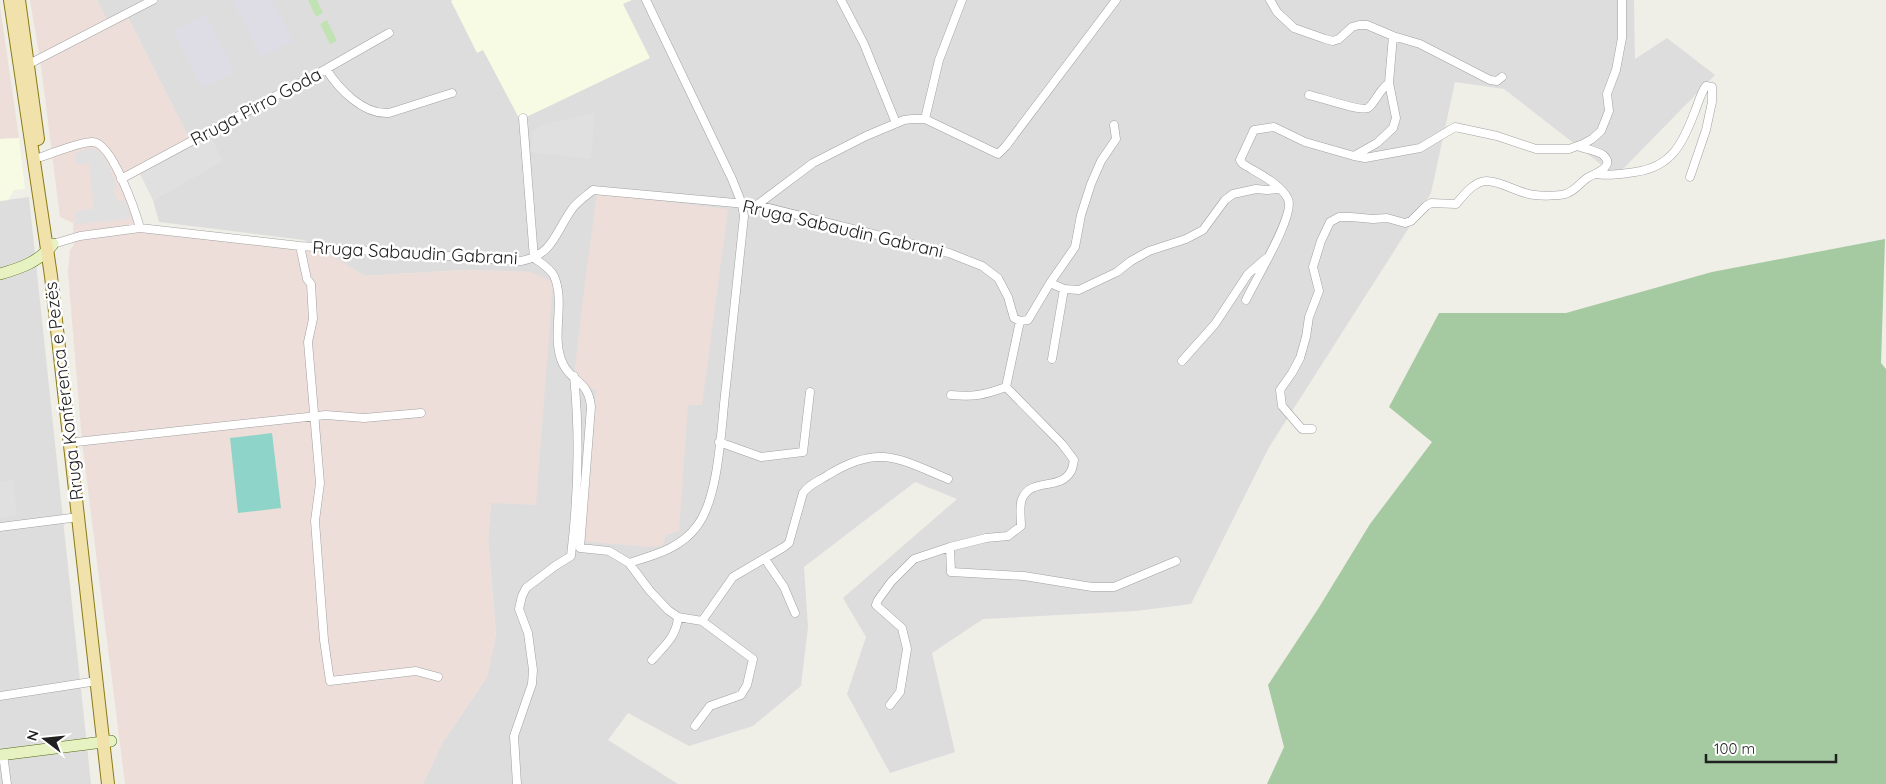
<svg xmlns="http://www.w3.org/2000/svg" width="1886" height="784" viewBox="0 0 1886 784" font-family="Quicksand,sans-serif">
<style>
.residential{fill:#dedddd}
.commercial{fill:#eeded9}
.education{fill:#f7fbe4}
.grass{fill:#c1e3b4}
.forest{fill:#a5c9a1}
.pitch{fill:#8fd4c8}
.parking{fill:#e0e0e0}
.plaza{fill:#dedce5}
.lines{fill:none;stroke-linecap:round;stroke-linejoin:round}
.street-casing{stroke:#a1a1a1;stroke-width:9}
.secondary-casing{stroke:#4f6b13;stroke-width:12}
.primary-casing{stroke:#897a13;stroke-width:14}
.street{stroke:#fff;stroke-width:8}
.secondary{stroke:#e6f2c2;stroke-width:11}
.primary{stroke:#f1e1ab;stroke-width:12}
.labels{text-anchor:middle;stroke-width:5;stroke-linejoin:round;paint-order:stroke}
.street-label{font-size:18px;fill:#202020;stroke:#fff}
</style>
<rect width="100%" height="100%" fill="#efeee7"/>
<path class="residential" d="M 97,0 L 1634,0 L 1635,59 L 1667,38 L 1715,75 L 1616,176 L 1504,89 L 1455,82 L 1431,193 L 1268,449 L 1191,604 L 1136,611 L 983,619 L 932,653 L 955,752 L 890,773 L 847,694 L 866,637 L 843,598 L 957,499 L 915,482 L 804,567 L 808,627 L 801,686 L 753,726 L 689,746 L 628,713 L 608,740 L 678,784 L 423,784 L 442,743 L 487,677 L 496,634 L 488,540 L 491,502 L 535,504 L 531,272 L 465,270 L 365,276 L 304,240 L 159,222 L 153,200 L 222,161 L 208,133 L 191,142 L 126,14 L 108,23 Z
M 29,197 L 91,784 L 0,784 L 0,201 Z"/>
<path class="commercial" d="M 30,0 L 97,0 L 108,23 L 126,14 L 191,142 L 121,179 L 141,227 L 318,247 L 365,276 L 465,270 L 531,272 L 553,282 L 536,505 L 491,503 L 488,540 L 496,634 L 487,677 L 442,743 L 423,784 L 125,784 L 82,442 L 68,272 L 70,250 L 74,245 L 73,223 L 60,217 L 41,66 Z
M 0,6 L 19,138 L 0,139 Z
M 597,194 L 728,209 L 702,405 L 688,405 L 679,531 L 666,535 L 662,546 L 648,547 L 583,541 L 596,390 L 583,385 L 574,376 L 585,282 Z"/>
<path class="education" d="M 453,0 L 632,0 L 623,4 L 650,58 L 520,120 L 483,50 L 477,53 L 451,1 Z
M 19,138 L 25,189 L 14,190 L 8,200 L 0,201 L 0,139 Z"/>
<path class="grass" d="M 308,0 L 317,0 L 323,13 L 316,17 Z
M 327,20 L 337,41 L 330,44 L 320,24 Z"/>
<path class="forest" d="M 1885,239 L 1881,363 L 1886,369 L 1886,784 L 1267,784 L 1284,747 L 1268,685 L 1318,609 L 1370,524 L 1432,442 L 1389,407 L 1439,313 L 1566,313 L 1712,272 Z"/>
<path class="pitch" d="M 272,433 L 281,508 L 238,513 L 230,438 Z"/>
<path class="parking" d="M 595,113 L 591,159 L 531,152 L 532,132 L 545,124 Z
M 209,136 L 223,161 L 153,200 L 140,174 Z
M 90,148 L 96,149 L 106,159 L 117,187 L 113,190 L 118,201 L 125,200 L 130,214 L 129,219 L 76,224 L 75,211 L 94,209 L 89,163 L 77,165 L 75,153 Z
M 13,480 L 17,516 L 0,518 L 0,482 Z"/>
<path class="plaza" d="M 232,0 L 272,0 L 293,41 L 261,57 Z
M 205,14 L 235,71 L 203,88 L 173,31 Z"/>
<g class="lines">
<g class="street-casing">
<path id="street" d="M 841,0 L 864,44 L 896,123
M 1270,0 L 1277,12 L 1294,28 L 1325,39 L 1333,41 L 1339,39 L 1352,27 L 1359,25 L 1367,25 L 1393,36 L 1420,44 L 1490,80 L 1497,81 L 1502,77
M 29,64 L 153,0
M 326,69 C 339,89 363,115 389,113 L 452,93
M 1309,95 C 1319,97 1362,112 1368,108 C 1376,102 1378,91 1389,83
M 523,118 L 534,258 C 541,263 550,268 554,276 C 566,303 550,337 563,364 C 572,383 588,379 591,407 L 580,548 L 609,551 L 629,563 L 650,591 L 668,610 L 678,617 L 702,621 L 753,659 L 747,685 L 741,695 L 710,706 L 695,726
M 925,119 L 939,60 L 962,0
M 1354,156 L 1365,158 L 1420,148 L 1455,127 L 1497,136 L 1536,149 L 1569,149 L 1583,144 L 1592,139 L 1601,131 L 1609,111 L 1607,94 L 1616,70 L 1622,38 L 1622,0
M 41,157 C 54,153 81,141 93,142 C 112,143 135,210 140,228
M 1597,174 C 1610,176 1622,174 1635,172 C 1672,167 1683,143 1695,111 C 1698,104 1700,96 1704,89 L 1706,86 L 1712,87 L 1712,102 L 1706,130 L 1690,177
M 121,179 L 326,69 L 389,33
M 757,205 L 813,163 L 866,136 L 904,120 L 912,119 L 925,119 L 998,154 L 1006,146 L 1116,0
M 53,244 L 80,236 L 140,228 L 300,246 L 521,261 C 553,255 555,233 572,209 C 577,202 586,196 593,190 L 757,205 L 949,253 L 982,266 L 998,278 L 1008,297 L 1014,318 L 1020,321 L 1028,320 L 1050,283 L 1075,247 L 1081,215 L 1091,184 L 1101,161 L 1116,139 L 1114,125
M 300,246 L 307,279 L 311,284 L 313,319 L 308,342 L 320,483 L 315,521 L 324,640 L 330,681 L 416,671 L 438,677
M 1050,283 L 1064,289 L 1079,290 L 1117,272 L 1131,261 L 1149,251 L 1186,239 L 1203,230 L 1225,200 L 1233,194 L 1256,189 L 1267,190 L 1279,189
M 1246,300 C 1254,282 1296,214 1288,199 C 1280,183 1257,173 1243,164 L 1240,160 L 1254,130 L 1274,127 L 1305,142 L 1354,156 L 1377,143 L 1393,128 L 1396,118 L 1389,83 L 1393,36
M 1052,359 L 1064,289
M 1182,361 L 1215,324 L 1248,274 L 1265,259
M 1006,387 L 1020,321
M 951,395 C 975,397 984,395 1006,387
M 1312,429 L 1302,429 L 1282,406 L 1280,390 L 1292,373 L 1300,358 L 1306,337 L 1309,317 L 1319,291 L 1313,267 L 1321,241 L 1330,222 L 1339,217 L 1351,217 L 1373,219 L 1387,218 L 1405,223 L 1411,221 L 1426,206 L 1431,203 L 1456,204 C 1464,195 1473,182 1486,181 C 1503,181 1518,194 1535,195 C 1542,196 1558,196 1565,194 C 1574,192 1580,183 1587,178 C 1593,174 1617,167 1603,155 C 1598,151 1585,149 1578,146
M 76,442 L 326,415 L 364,418 L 421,413
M 719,442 L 761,457 L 803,452 L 810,392
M 0,527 L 79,517
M 950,547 L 951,572 L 1024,576 L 1092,587 L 1114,587 L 1176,561
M 765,559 L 784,587 L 795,613
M 629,563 C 654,555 680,549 697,526 C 720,496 721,424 726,386 C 732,329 738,273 744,216 L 742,204 L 732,179 L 646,0
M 702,621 L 733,577 L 784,547 L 789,543 L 803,493 C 809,484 819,481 828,475 C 878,444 898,458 948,479
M 652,660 C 664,646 677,636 678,617
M 0,696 L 97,681
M 890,705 L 900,692 L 907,649 L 902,628 L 876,605 L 878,600 L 891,582 L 914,559 L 950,547 L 986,538 L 1008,536 L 1021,526 C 1021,518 1019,506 1022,499 C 1031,477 1061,491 1071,471 C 1073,468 1073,463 1074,460 L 1062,444 L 1006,387
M 3,754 L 7,784
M 517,784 L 514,736 L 532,684 L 533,670 L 528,633 L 519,609 L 522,596 L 526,588 L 555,566 L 571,556 C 578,497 580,435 574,376"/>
</g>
<g class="secondary-casing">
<path id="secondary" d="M 0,274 C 21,268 39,262 53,244
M 0,755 L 111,741"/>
</g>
<g class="primary-casing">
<path id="primary" d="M 10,0 L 51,276 L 108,784
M 19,0 L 38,139"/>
</g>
<use href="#street" class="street"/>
<use href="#secondary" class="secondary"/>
<use href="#primary" class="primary"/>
</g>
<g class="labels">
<g class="street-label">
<text transform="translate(256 107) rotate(-28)" y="6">Rruga Pirro Goda</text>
<text transform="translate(843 229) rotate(13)" y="6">Rruga Sabaudin Gabrani</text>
<text transform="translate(415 253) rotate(3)" y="6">Rruga Sabaudin Gabrani</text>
<text transform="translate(64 391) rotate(-97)" y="6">Rruga Konferenca e Pezës</text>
</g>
</g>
<g transform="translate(45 739) rotate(286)" stroke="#ffffff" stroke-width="4" paint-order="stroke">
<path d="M0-4L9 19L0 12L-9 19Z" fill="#202020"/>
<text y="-8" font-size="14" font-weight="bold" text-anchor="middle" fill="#202020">N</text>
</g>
<path d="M1706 754v8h130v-8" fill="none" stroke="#202020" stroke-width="2.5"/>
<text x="1714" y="754" font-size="15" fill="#202020" stroke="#ffffff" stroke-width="4" paint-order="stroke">100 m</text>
</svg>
